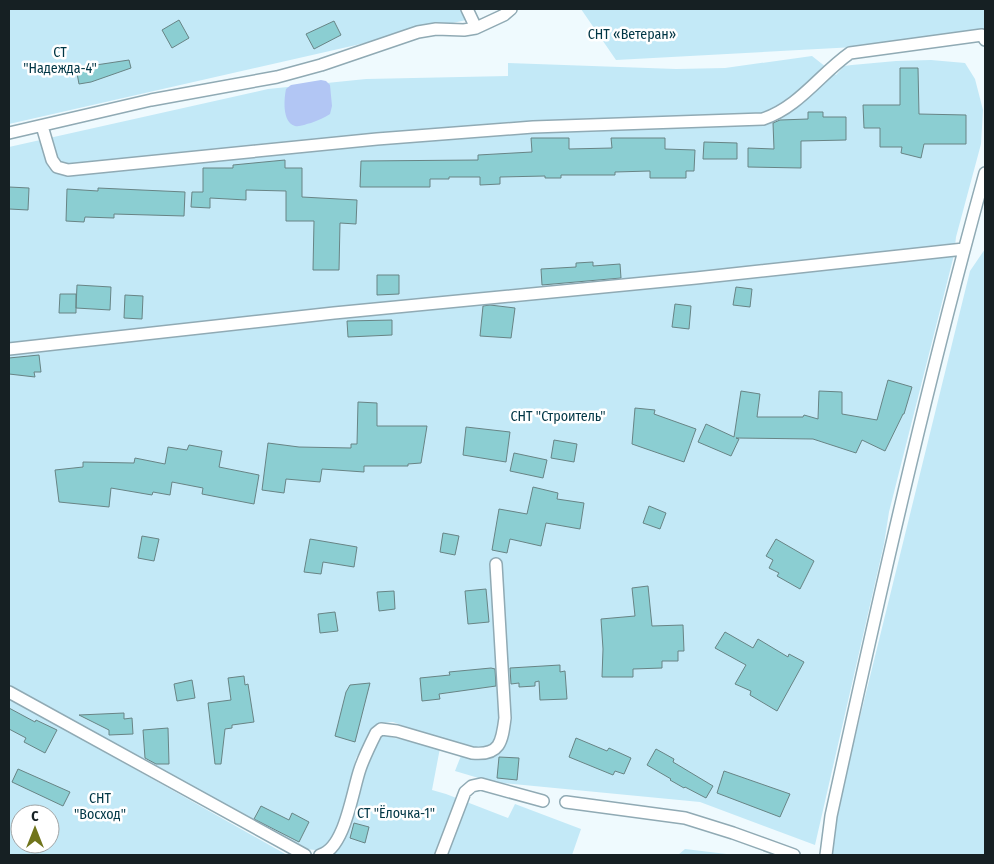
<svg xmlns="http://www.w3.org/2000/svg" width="994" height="864" viewBox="0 0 994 864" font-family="'Fira Sans Condensed',sans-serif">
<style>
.green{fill:#c3e9f7;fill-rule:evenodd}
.water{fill:#b2c6f4}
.building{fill:#8bced2;stroke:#688485}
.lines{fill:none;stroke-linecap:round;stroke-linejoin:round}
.service-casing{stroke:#90aab4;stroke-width:14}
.service{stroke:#fff;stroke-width:11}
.labels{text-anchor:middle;stroke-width:5;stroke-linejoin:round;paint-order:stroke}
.park-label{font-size:14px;fill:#003645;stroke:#fff}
</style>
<rect width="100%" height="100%" fill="#effafe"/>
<path class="green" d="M 9,9 L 460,9 L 466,20 L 9,124 Z
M 581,9 L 985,9 L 985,40 L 616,60 Z
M 812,56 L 836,75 L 844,66 L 852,65 L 896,61 L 931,60 L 965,63 L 975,79 L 983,110 L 981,144 L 956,237 L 954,255 L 889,512 L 884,544 L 815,845 L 700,802 L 492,782 L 455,771 L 464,748 L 393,722 L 381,723 L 372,732 L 356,758 L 336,838 L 326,849 L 316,850 L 305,849 L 9,686 L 9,147 L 268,89 L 366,79 L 508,76 L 508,63 L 676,69 L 725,68 Z
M 985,249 L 985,855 L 826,855 L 970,271 Z
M 9,698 L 287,855 L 9,855 ZM 20,814 L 50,814 L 50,844 L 20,844 Z
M 381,735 L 440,748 L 432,790 L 446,794 L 508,818 L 515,804 L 581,829 L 572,855 L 332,855 L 341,845 L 361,781 Z
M 685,849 L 735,855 L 678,855 Z"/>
<path class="water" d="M 321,80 L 326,81 L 330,85 L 332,106 L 330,114 C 324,118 318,120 311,123 C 306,124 300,127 295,126 C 282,122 284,99 286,89 L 291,85 Z"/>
<path class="building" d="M 179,20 L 189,38 L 172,48 L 162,30 Z
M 334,21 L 341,35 L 314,49 L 306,34 Z
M 129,60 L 131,68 L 91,82 L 79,84 L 76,68 Z
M 900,68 L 918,68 L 919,114 L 966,115 L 966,144 L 924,144 L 921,158 L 901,153 L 902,147 L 880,147 L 880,128 L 864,128 L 863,105 L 900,105 Z
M 808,112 L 823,112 L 823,117 L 846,117 L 846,140 L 801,141 L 801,168 L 748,167 L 748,148 L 774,149 L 773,123 L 780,120 L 808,119 Z
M 531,138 L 569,138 L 569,149 L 612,148 L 611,138 L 665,138 L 665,149 L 695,150 L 694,171 L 686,171 L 686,178 L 650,178 L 650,171 L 615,172 L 615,175 L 561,175 L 561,178 L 545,178 L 545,176 L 500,177 L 500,184 L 480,185 L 480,177 L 449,177 L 449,179 L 430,179 L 430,187 L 360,187 L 361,161 L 478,160 L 478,155 L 532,152 Z
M 704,142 L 737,143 L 737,159 L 703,159 Z
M 285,160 L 285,168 L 302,168 L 302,197 L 357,200 L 356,224 L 340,223 L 339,270 L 313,270 L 314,221 L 286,221 L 286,191 L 246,190 L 246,200 L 210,198 L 210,208 L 191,207 L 192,192 L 203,192 L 203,168 L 233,168 L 233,165 Z
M 9,187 L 29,188 L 28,210 L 9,209 Z
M 98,188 L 185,192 L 184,216 L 114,214 L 114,218 L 85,217 L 84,222 L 66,221 L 67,189 L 98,191 Z
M 593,262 L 593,266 L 620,264 L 621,278 L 542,285 L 541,269 L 576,267 L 576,263 Z
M 377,275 L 399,275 L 399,294 L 377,295 Z
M 77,285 L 111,287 L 110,310 L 76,308 Z
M 736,287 L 752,289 L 750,307 L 733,305 Z
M 60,294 L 76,294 L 76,313 L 59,313 Z
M 125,295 L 143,296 L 142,319 L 124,318 Z
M 675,304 L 691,306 L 689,329 L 672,327 Z
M 490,305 L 515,308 L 511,338 L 480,336 L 483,306 Z
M 392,320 L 392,335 L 348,337 L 347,321 Z
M 39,355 L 41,372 L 34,372 L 35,377 L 9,374 L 9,358 Z
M 888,380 L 912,387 L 904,414 L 903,414 L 885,451 L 862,440 L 856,453 L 813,439 L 736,438 L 739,439 L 731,456 L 698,442 L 706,424 L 734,437 L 741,391 L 760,394 L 757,417 L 803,417 L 804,415 L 818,419 L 819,391 L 842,392 L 842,414 L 877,420 Z
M 358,402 L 377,403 L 377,426 L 427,426 L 421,463 L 408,464 L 408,466 L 364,466 L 364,472 L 322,469 L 320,482 L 286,479 L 284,493 L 262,490 L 268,443 L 299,447 L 351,448 L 351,444 L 357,444 Z
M 635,408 L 655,410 L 654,414 L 696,429 L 684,462 L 632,444 Z
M 466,427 L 510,432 L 506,462 L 463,455 Z
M 554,440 L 577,444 L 574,462 L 551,458 Z
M 189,445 L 222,451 L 219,467 L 259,475 L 254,504 L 202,494 L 203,488 L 172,482 L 170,495 L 153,492 L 152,495 L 111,488 L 109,507 L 59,502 L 55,470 L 83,467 L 83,462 L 134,463 L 135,458 L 165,464 L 168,447 L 187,450 Z
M 514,453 L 547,460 L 543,478 L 510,471 Z
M 533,487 L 558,493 L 557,499 L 584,503 L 580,529 L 546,523 L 541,546 L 510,539 L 507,553 L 492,550 L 499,509 L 527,514 Z
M 649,506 L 666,513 L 660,529 L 643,523 Z
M 443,533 L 459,536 L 455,555 L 440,552 Z
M 142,536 L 159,539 L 154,561 L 138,558 Z
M 310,539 L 357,547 L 354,567 L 323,562 L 321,574 L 304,572 Z
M 776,539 L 814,561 L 800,589 L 777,576 L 779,573 L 769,568 L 773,560 L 766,556 Z
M 648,586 L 652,626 L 683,625 L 684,651 L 678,651 L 678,661 L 662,661 L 662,668 L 633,669 L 633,677 L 602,677 L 603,649 L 601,619 L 635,616 L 632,588 Z
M 486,589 L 489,622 L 468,624 L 465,591 Z
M 394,591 L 395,609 L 379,611 L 377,592 Z
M 335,612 L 338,631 L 320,633 L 318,614 Z
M 725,632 L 753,648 L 758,639 L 788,657 L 789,654 L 804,662 L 777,711 L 750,695 L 751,691 L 735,684 L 746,665 L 715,648 Z
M 560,665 L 560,672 L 565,671 L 567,699 L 540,700 L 539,681 L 535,682 L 535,686 L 519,687 L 519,683 L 511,684 L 510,668 Z
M 491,668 L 495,669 L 496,686 L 439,694 L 440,699 L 422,701 L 420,678 L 450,675 L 449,672 Z
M 244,676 L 245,685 L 248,684 L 254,722 L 232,725 L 232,728 L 225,729 L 221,764 L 215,764 L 208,703 L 231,700 L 228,678 Z
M 192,680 L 195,698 L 177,701 L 174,684 Z
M 370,683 L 355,742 L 335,736 L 346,692 L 350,685 Z
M 9,708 L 35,722 L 36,720 L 57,730 L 45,753 L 24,742 L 26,738 L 9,729 Z
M 124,713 L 124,719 L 132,718 L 133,734 L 109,735 L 109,730 L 79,715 Z
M 168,728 L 169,764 L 156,764 L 145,758 L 143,730 Z
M 576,738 L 607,751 L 609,748 L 631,758 L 624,774 L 615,771 L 613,775 L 569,757 Z
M 656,749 L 674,759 L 673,762 L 713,786 L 706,798 L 685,787 L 684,788 L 670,780 L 671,779 L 647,765 Z
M 499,757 L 519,758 L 517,780 L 497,778 Z
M 18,769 L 70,792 L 63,806 L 12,782 Z
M 724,771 L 790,794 L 780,817 L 717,793 Z
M 261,806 L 289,820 L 292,813 L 309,822 L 299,842 L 254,819 Z
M 354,823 L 369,827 L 365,843 L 350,838 Z"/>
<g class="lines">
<g class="service-casing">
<path id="service" d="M 467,9 L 476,28
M 42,126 L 52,160 L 57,167 L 68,170 L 377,139 L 533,127 L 763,119 C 799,107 820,74 850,53 L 982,35 L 985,40
M 9,133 L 151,100 L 277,77 L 321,65 L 418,32 L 436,29 L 464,30 L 476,28 L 504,15 L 511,9
M 9,349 L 334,313 L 696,278 L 964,249
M 9,692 L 305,855
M 566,802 L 685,818 L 733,833 L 794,855
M 320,855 C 345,849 352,792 360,769 C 364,757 370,745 376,733 L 381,729 L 397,731 L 472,753 C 500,756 502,742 505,718 L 496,564
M 441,855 L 465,792 L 472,786 L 481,784 L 543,801
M 826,855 L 831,816 C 878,601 926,386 985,173"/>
</g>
<use href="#service" class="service"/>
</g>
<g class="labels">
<g class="park-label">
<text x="632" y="39">СНТ «Ветеран»</text>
<text x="60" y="57">СТ<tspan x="60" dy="16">"Надежда-4"</tspan></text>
<text x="558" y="421">СНТ "Строитель"</text>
<text x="100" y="803">СНТ<tspan x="100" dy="16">"Восход"</tspan></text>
<text x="396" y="818">СТ "Ёлочка-1"</text>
</g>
</g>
<rect width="994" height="864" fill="none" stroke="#162023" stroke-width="20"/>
<g transform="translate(35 829)"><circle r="24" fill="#ffffff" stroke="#a2a6a7"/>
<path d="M0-4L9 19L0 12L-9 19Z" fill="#70741b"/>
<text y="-8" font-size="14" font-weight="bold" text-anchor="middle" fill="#162023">С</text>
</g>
</svg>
